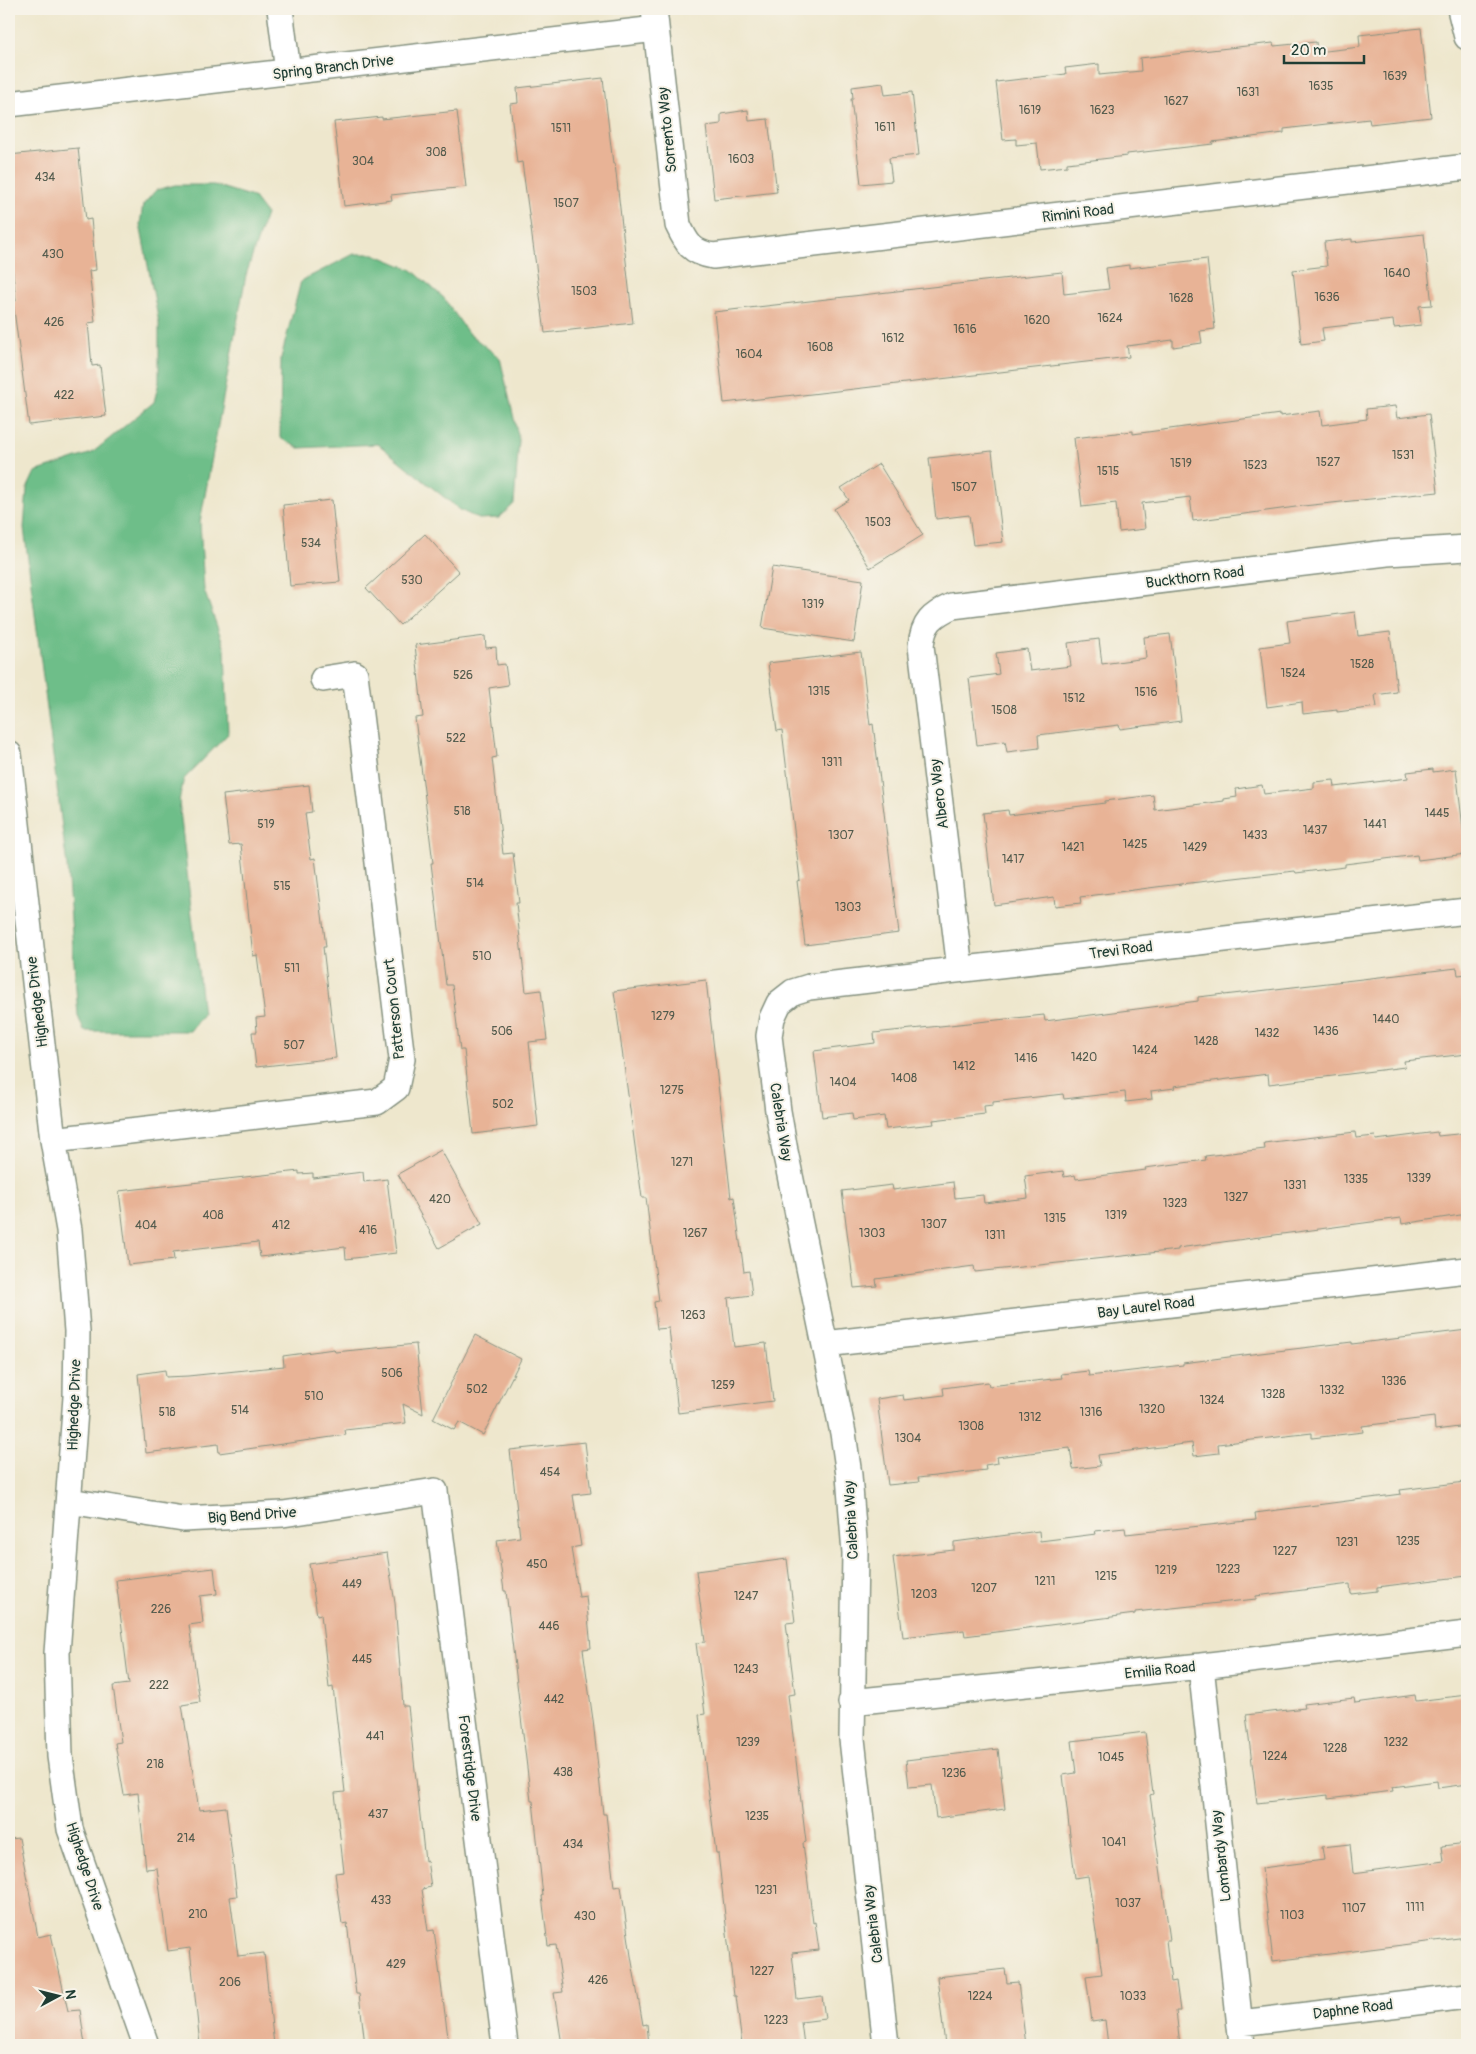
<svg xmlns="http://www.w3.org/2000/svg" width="1476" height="2054" viewBox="0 0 1476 2054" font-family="Pangolin,sans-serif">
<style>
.forest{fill:#6ebe89;stroke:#467e5e}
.building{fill:#e8b396}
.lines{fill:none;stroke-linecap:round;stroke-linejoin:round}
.street-casing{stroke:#869280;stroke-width:28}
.street{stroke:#fff;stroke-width:25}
.labels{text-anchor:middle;stroke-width:4;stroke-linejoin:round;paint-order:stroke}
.number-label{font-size:12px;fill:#515a4c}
.street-label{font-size:15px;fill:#1f3d34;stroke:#f7f3e8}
</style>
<rect width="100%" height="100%" fill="#f7f3e8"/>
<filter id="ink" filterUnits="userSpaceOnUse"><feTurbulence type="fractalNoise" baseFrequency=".02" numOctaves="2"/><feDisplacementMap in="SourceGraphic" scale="10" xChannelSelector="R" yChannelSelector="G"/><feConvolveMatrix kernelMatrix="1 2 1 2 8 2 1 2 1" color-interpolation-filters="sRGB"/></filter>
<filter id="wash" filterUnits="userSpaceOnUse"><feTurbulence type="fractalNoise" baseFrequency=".0096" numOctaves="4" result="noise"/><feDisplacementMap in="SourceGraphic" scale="20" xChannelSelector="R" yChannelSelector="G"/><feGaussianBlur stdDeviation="1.12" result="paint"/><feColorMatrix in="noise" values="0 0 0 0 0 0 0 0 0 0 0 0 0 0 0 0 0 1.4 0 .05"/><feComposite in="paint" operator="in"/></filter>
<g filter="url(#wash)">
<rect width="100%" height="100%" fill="#eee7cd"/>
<path class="forest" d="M 175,185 L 214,185 L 253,197 L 266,214 L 246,275 L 200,522 L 204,590 L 225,649 L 228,734 L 184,779 L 179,801 L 203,1014 L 190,1031 L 84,1031 L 78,1016 L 67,866 L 24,528 L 27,489 L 35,472 L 92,453 L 154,402 L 159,382 L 159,323 L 140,224 L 143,205 L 156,190 Z
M 354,254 L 374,254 L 412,270 L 444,298 L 468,333 L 500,358 L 519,440 L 514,504 L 499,518 L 479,519 L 460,510 L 378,444 L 299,448 L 280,438 L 281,358 L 301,281 Z"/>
<g id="blocks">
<path class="building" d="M 1421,28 L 1431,117 L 1370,124 L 1369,119 L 1284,129 L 1284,133 L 1212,142 L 1213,144 L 1127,154 L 1127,156 L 1067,163 L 1067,166 L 1040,169 L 1037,143 L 1016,145 L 1016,139 L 1003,140 L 996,82 L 1066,74 L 1065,68 L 1099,64 L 1099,75 L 1141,71 L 1140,58 L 1273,43 L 1274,46 L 1316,42 L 1317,52 L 1360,47 L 1359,35 Z
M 603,78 L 613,164 L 615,164 L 633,323 L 545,333 L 522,162 L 517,163 L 510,104 L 518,103 L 517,88 Z
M 883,83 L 885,95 L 912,92 L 919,155 L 889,158 L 892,181 L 861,184 L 851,99 L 853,99 L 852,87 Z
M 748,110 L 749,121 L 768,119 L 777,192 L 714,199 L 706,126 L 721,124 L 721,114 Z
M 457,111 L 466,187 L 391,195 L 392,200 L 344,206 L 334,122 L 382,117 L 382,119 Z
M 78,148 L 86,220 L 91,219 L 96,270 L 89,271 L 95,322 L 88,323 L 92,366 L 100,365 L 106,416 L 29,425 L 13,302 L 16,301 L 9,239 L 9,155 Z
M 1424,234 L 1432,305 L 1419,306 L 1421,325 L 1394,328 L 1393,320 L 1322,328 L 1324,341 L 1301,344 L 1293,270 L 1327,266 L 1324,242 L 1352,239 L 1352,242 Z
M 1207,259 L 1215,329 L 1200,331 L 1202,343 L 1173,347 L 1173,340 L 1127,346 L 1129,357 L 794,396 L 794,395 L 724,403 L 714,312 L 1062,272 L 1064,294 L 1109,289 L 1106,268 L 1129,265 L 1129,268 Z
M 1395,406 L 1397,418 L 1429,414 L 1438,492 L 1303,506 L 1193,521 L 1190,497 L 1142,503 L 1145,529 L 1119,532 L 1116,503 L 1082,507 L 1074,438 L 1133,431 L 1133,434 L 1280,414 L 1280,416 L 1320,411 L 1322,425 L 1367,419 L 1366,409 Z
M 992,451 L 1003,542 L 973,545 L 969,515 L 936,519 L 929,458 Z
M 879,464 L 923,535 L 870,568 L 834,509 L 849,500 L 841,488 Z
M 332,500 L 340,582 L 290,586 L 283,505 Z
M 425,534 L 459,572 L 400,625 L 366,588 Z
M 772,567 L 863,580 L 854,642 L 762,628 Z
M 1355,612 L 1358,636 L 1390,632 L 1397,692 L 1375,695 L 1377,707 L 1337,712 L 1337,710 L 1303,714 L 1302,702 L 1267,707 L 1260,647 L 1290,643 L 1287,621 Z
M 1170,634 L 1181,721 L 1120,729 L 1119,725 L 1038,735 L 1039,748 L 1007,752 L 1005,741 L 977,745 L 969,678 L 999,674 L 996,653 L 1027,649 L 1030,671 L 1071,666 L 1068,643 L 1099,639 L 1102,664 L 1146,658 L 1144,637 Z
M 485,636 L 486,648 L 496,647 L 497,665 L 505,664 L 508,685 L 489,688 L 497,757 L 492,758 L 503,854 L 513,853 L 519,903 L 516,903 L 526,992 L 541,990 L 547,1040 L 529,1042 L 538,1126 L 473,1134 L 464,1050 L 460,1050 L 452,985 L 446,985 L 431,863 L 433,863 L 415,718 L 423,717 L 415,645 Z
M 861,652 L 870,725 L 873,724 L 899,933 L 805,945 L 797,881 L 800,880 L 782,730 L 777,731 L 768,663 Z
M 1433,769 L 1433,772 L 1456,769 L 1466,854 L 1418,860 L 1417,855 L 1345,864 L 1345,867 L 1296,873 L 1295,871 L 1164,886 L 1080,897 L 1081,903 L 1055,906 L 1054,897 L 994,905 L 983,813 L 1008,810 L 1009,815 L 1105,803 L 1105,801 L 1153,795 L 1155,810 L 1224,801 L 1224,799 L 1237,797 L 1236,789 L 1262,785 L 1264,794 L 1314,788 L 1314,782 L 1334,780 L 1335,787 L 1408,778 L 1407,772 Z
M 309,785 L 312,812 L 305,813 L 311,859 L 315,858 L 326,947 L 323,947 L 336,1058 L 256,1067 L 252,1032 L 257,1032 L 256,1018 L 265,1017 L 257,955 L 253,956 L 241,844 L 229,845 L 223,795 Z
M 1457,968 L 1458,975 L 1467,974 L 1467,1054 L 1404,1061 L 1405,1067 L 1269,1084 L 1268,1074 L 1174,1086 L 1175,1088 L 1151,1091 L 1152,1099 L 1126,1102 L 1125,1092 L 1064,1099 L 1063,1094 L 993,1102 L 993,1105 L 984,1106 L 985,1114 L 933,1120 L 934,1124 L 886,1129 L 884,1116 L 853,1120 L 852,1113 L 822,1117 L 814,1051 L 875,1043 L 874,1033 L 1044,1015 L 1045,1021 L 1198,1001 L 1198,997 L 1224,994 L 1224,995 Z
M 706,980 L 731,1198 L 734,1197 L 744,1272 L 749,1271 L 752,1295 L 728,1298 L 734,1347 L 766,1343 L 773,1401 L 678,1413 L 669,1328 L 657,1329 L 654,1302 L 659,1301 L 646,1198 L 642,1198 L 614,991 Z
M 1355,1132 L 1356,1138 L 1375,1136 L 1376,1140 L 1437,1132 L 1438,1136 L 1467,1133 L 1467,1214 L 1402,1224 L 1401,1218 L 1178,1248 L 1178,1250 L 975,1272 L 974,1266 L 876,1279 L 877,1286 L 854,1288 L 842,1191 L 892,1185 L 893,1190 L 953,1182 L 955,1198 L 983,1195 L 984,1203 L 1028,1198 L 1025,1176 L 1063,1171 L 1064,1177 L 1075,1175 L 1076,1179 L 1146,1170 L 1145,1168 L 1206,1160 L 1205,1156 L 1265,1149 L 1264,1143 Z
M 441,1150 L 482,1224 L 439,1248 L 398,1174 Z
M 299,1171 L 299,1174 L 313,1173 L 313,1178 L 363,1172 L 364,1182 L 387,1179 L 396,1253 L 346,1259 L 345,1247 L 260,1257 L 258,1242 L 173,1252 L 174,1260 L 128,1265 L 119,1191 Z
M 1467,1330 L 1467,1426 L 1435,1430 L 1434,1417 L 1362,1426 L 1363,1432 L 1312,1438 L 1312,1433 L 1218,1444 L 1219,1453 L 1194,1456 L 1192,1443 L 1098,1455 L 1100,1466 L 1073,1469 L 1070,1448 L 997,1457 L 998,1463 L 985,1465 L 986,1470 L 918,1478 L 919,1482 L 888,1485 L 877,1399 L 903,1395 L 904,1400 L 944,1395 L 943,1388 L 988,1382 L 989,1386 L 1062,1378 L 1061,1374 L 1088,1371 L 1089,1376 L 1183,1365 L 1183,1363 L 1244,1355 L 1352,1342 L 1352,1344 Z
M 475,1335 L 521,1359 L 483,1435 L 459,1422 L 454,1430 L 433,1419 Z
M 416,1344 L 423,1414 L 403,1404 L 406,1423 L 345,1430 L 346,1435 L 219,1453 L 218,1444 L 146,1453 L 138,1374 L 165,1370 L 166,1377 L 188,1376 L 284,1366 L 283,1356 L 334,1349 L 335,1352 Z
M 585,1442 L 591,1493 L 573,1495 L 581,1546 L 571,1548 L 579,1597 L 586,1596 L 591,1648 L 583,1649 L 593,1720 L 603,1814 L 606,1814 L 614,1887 L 621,1886 L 631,1956 L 643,2025 L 647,2024 L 649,2045 L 562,2045 L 554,1993 L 563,1992 L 556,1945 L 548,1946 L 542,1896 L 543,1896 L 533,1801 L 531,1801 L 506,1591 L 504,1591 L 497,1540 L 520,1537 L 510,1450 Z
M 1465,1482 L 1466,1489 L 1467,1488 L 1467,1576 L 1377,1587 L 1377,1591 L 1351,1594 L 1350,1584 L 1256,1596 L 1256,1599 L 1135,1612 L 1135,1614 L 965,1636 L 964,1630 L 903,1637 L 893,1557 L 954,1550 L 954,1542 L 1039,1531 L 1040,1541 L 1096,1534 L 1095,1531 L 1125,1528 L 1126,1534 L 1256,1520 L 1255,1513 L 1401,1494 L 1400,1490 Z
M 387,1553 L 395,1603 L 403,1706 L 408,1706 L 425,1861 L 427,1860 L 431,1887 L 422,1889 L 428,1931 L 434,1930 L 449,2045 L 365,2045 L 359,1994 L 356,1994 L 347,1923 L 342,1924 L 335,1873 L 344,1872 L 335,1793 L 345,1792 L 333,1687 L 329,1688 L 321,1614 L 317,1615 L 309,1564 Z
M 787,1559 L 795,1622 L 786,1623 L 795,1694 L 788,1695 L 806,1842 L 803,1843 L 813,1923 L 815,1922 L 819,1950 L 792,1953 L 797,1999 L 822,1996 L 825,2019 L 801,2022 L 804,2045 L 742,2045 L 736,1996 L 734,1996 L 718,1853 L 716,1853 L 699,1715 L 705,1714 L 696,1643 L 705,1642 L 696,1571 Z
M 214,1568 L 217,1594 L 200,1596 L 203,1623 L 189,1625 L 200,1702 L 182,1705 L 199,1810 L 226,1807 L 237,1896 L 230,1897 L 238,1956 L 264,1953 L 274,2045 L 200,2045 L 190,1948 L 168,1951 L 157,1868 L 146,1869 L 138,1793 L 124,1795 L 115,1743 L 121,1742 L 113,1686 L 129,1684 L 116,1580 Z
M 1415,1695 L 1416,1701 L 1467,1695 L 1467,1784 L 1438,1788 L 1437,1781 L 1392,1787 L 1393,1791 L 1328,1799 L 1328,1795 L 1257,1803 L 1246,1715 L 1305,1708 L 1304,1704 L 1354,1698 L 1355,1703 Z
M 1145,1732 L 1153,1794 L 1150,1795 L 1170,1940 L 1166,1940 L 1171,1982 L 1176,1981 L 1180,2011 L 1176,2011 L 1180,2045 L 1108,2045 L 1105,2020 L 1092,2022 L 1086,1976 L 1102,1974 L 1088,1876 L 1075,1878 L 1063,1775 L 1076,1773 L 1072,1741 Z
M 998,1749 L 1005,1809 L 936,1818 L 932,1785 L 909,1787 L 906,1760 Z
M 19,1838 L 38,1937 L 51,1934 L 68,2011 L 80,2010 L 85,2045 L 9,2045 L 9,1839 Z
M 1467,1843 L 1467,1937 L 1273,1961 L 1262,1868 L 1324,1860 L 1322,1847 L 1350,1844 L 1353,1873 L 1444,1861 L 1442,1846 Z
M 1005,1969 L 1007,1983 L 1018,1982 L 1026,2045 L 945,2045 L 937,1977 Z"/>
</g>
</g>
<g filter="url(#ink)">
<use href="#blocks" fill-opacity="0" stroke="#869280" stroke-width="1"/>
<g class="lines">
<g class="street-casing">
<path id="street" d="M 280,9 L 288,72
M 654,9 L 678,225 C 687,244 691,252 713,256 L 1467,167
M 1460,9 L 1467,37
M 9,104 L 656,29
M 9,754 L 53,1140 L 69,1230 L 77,1331 L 76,1397 L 57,1653 L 60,1756 L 70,1829 L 146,2045
M 960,969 L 921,646 C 923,623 932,615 952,606 L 1387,553 L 1467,548
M 53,1140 L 377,1102 L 396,1088 L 402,1059 L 355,674 L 323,679
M 825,1344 L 1467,1270
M 69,1501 L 183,1519 L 283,1514 L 435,1491 L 505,2045
M 1201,1666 L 1242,2045
M 851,1702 L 1201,1666 L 1467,1634
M 1240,2023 L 1467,1996
M 886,2045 L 852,1739 L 855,1553 L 849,1475 L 843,1433 L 785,1151 L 778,1111 L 769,1036 L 772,1018 L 779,1003 L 793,992 L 809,987 L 1467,911"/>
</g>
<use href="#street" class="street"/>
</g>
</g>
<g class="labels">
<g class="number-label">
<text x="1395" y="80">1639</text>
<text x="1321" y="90">1635</text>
<text x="1248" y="96">1631</text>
<text x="1176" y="105">1627</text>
<text x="1030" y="114">1619</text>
<text x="1102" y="114">1623</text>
<text x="885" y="131">1611</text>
<text x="561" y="132">1511</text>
<text x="436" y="156">308</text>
<text x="741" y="163">1603</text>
<text x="363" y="165">304</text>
<text x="45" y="181">434</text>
<text x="566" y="207">1507</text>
<text x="53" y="258">430</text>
<text x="1397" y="277">1640</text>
<text x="584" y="295">1503</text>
<text x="1327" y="301">1636</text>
<text x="1181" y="302">1628</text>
<text x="1110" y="322">1624</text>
<text x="1037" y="324">1620</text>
<text x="54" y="326">426</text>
<text x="965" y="333">1616</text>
<text x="893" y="342">1612</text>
<text x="820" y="351">1608</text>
<text x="749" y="358">1604</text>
<text x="64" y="399">422</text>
<text x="1403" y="459">1531</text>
<text x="1328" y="466">1527</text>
<text x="1181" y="467">1519</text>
<text x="1255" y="469">1523</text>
<text x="1108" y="475">1515</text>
<text x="964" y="491">1507</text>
<text x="878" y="526">1503</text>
<text x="311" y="547">534</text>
<text x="412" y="584">530</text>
<text x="813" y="608">1319</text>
<text x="1362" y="668">1528</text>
<text x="1293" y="677">1524</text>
<text x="463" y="679">526</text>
<text x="819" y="695">1315</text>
<text x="1146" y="696">1516</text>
<text x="1074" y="702">1512</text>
<text x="1004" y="714">1508</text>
<text x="456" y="742">522</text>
<text x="832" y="766">1311</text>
<text x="462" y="815">518</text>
<text x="1437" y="817">1445</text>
<text x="266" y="828">519</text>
<text x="1375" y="828">1441</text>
<text x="1315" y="834">1437</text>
<text x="841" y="839">1307</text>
<text x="1255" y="839">1433</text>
<text x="1135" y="848">1425</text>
<text x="1073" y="851">1421</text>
<text x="1195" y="851">1429</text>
<text x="1013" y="863">1417</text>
<text x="475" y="887">514</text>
<text x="282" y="890">515</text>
<text x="848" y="911">1303</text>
<text x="482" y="960">510</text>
<text x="292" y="972">511</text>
<text x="663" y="1020">1279</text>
<text x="1386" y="1023">1440</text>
<text x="502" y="1035">506</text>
<text x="1326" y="1035">1436</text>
<text x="1267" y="1037">1432</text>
<text x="1206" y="1045">1428</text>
<text x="294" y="1049">507</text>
<text x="1145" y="1054">1424</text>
<text x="1084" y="1061">1420</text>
<text x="1026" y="1062">1416</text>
<text x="964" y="1070">1412</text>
<text x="904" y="1082">1408</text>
<text x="843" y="1086">1404</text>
<text x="672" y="1094">1275</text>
<text x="503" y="1108">502</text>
<text x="682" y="1166">1271</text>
<text x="1419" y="1182">1339</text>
<text x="1356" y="1183">1335</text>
<text x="1295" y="1189">1331</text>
<text x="1236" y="1201">1327</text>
<text x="440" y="1203">420</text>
<text x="1175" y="1207">1323</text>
<text x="213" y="1219">408</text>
<text x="1116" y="1219">1319</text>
<text x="1055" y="1222">1315</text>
<text x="934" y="1228">1307</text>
<text x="146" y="1229">404</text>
<text x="281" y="1229">412</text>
<text x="368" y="1234">416</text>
<text x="695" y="1237">1267</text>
<text x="872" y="1237">1303</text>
<text x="995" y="1239">1311</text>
<text x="693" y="1319">1263</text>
<text x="392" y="1377">506</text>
<text x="1394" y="1385">1336</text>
<text x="723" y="1389">1259</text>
<text x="477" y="1393">502</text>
<text x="1332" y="1394">1332</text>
<text x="1273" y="1398">1328</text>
<text x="314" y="1400">510</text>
<text x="1212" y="1404">1324</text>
<text x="1152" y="1413">1320</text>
<text x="240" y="1414">514</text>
<text x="167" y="1416">518</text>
<text x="1091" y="1416">1316</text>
<text x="1030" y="1421">1312</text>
<text x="971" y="1430">1308</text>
<text x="908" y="1442">1304</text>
<text x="550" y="1476">454</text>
<text x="1408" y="1545">1235</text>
<text x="1347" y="1546">1231</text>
<text x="1285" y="1555">1227</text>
<text x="537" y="1568">450</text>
<text x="1228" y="1573">1223</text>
<text x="1166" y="1574">1219</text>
<text x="1106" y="1580">1215</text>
<text x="1045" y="1585">1211</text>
<text x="352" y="1588">449</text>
<text x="984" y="1592">1207</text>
<text x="924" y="1598">1203</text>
<text x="746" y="1600">1247</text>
<text x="161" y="1613">226</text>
<text x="549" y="1630">446</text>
<text x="362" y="1663">445</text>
<text x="746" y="1673">1243</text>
<text x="159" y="1689">222</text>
<text x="554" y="1703">442</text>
<text x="375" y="1740">441</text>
<text x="748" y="1746">1239</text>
<text x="1396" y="1746">1232</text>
<text x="1335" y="1752">1228</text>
<text x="1275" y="1760">1224</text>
<text x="1111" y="1761">1045</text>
<text x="155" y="1768">218</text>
<text x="563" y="1776">438</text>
<text x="954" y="1777">1236</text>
<text x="378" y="1818">437</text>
<text x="757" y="1820">1235</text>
<text x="186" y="1842">214</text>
<text x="1114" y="1846">1041</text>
<text x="573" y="1848">434</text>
<text x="766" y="1894">1231</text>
<text x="381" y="1904">433</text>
<text x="1128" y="1907">1037</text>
<text x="1415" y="1911">1111</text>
<text x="1354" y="1912">1107</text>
<text x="198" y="1918">210</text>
<text x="1292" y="1919">1103</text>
<text x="585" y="1920">430</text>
<text x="396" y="1968">429</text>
<text x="762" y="1975">1227</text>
<text x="598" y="1984">426</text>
<text x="230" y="1986">206</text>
<text x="980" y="2000">1224</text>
<text x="1133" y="2000">1033</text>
<text x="776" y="2024">1223</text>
</g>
<g class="street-label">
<text transform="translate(333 67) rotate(-7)" y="5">Spring Branch Drive</text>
<text transform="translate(667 130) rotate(-96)" y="5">Sorrento Way</text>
<text transform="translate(1078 213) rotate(-7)" y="5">Rimini Road</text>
<text transform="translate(1195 577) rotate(-7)" y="5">Buckthorn Road</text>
<text transform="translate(939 794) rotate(-97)" y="5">Albero Way</text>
<text transform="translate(1121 950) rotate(-7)" y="5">Trevi Road</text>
<text transform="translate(37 1002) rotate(-97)" y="5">Highedge Drive</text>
<text transform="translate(394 1009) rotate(-96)" y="5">Patterson Court</text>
<text transform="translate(781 1122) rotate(81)" y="5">Calebria Way</text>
<text transform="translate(1146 1307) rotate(-7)" y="5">Bay Laurel Road</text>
<text transform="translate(74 1405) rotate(-88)" y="5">Highedge Drive</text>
<text transform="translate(252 1515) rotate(-4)" y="5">Big Bend Drive</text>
<text transform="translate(851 1520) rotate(-93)" y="5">Calebria Way</text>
<text transform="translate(1160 1670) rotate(-6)" y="5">Emilia Road</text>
<text transform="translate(470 1768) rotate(83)" y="5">Forestridge Drive</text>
<text transform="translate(1221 1856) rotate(-96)" y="5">Lombardy Way</text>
<text transform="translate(85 1866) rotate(72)" y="5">Highedge Drive</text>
<text transform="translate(873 1924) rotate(-97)" y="5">Calebria Way</text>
<text transform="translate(1353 2009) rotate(-7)" y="5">Daphne Road</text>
</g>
</g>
<rect width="1476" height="2054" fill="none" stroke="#f7f3e8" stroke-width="30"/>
<g transform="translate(58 1996) rotate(83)" stroke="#f7f3e8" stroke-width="4" paint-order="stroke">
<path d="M0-4L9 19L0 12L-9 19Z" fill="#1f3d34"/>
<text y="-8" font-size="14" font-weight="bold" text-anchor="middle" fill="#1f3d34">N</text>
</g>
<path d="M1284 55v8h80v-8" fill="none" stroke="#1f3d34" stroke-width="2.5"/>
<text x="1291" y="55" font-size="15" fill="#1f3d34" stroke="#f7f3e8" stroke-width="4" paint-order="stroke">20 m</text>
</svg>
